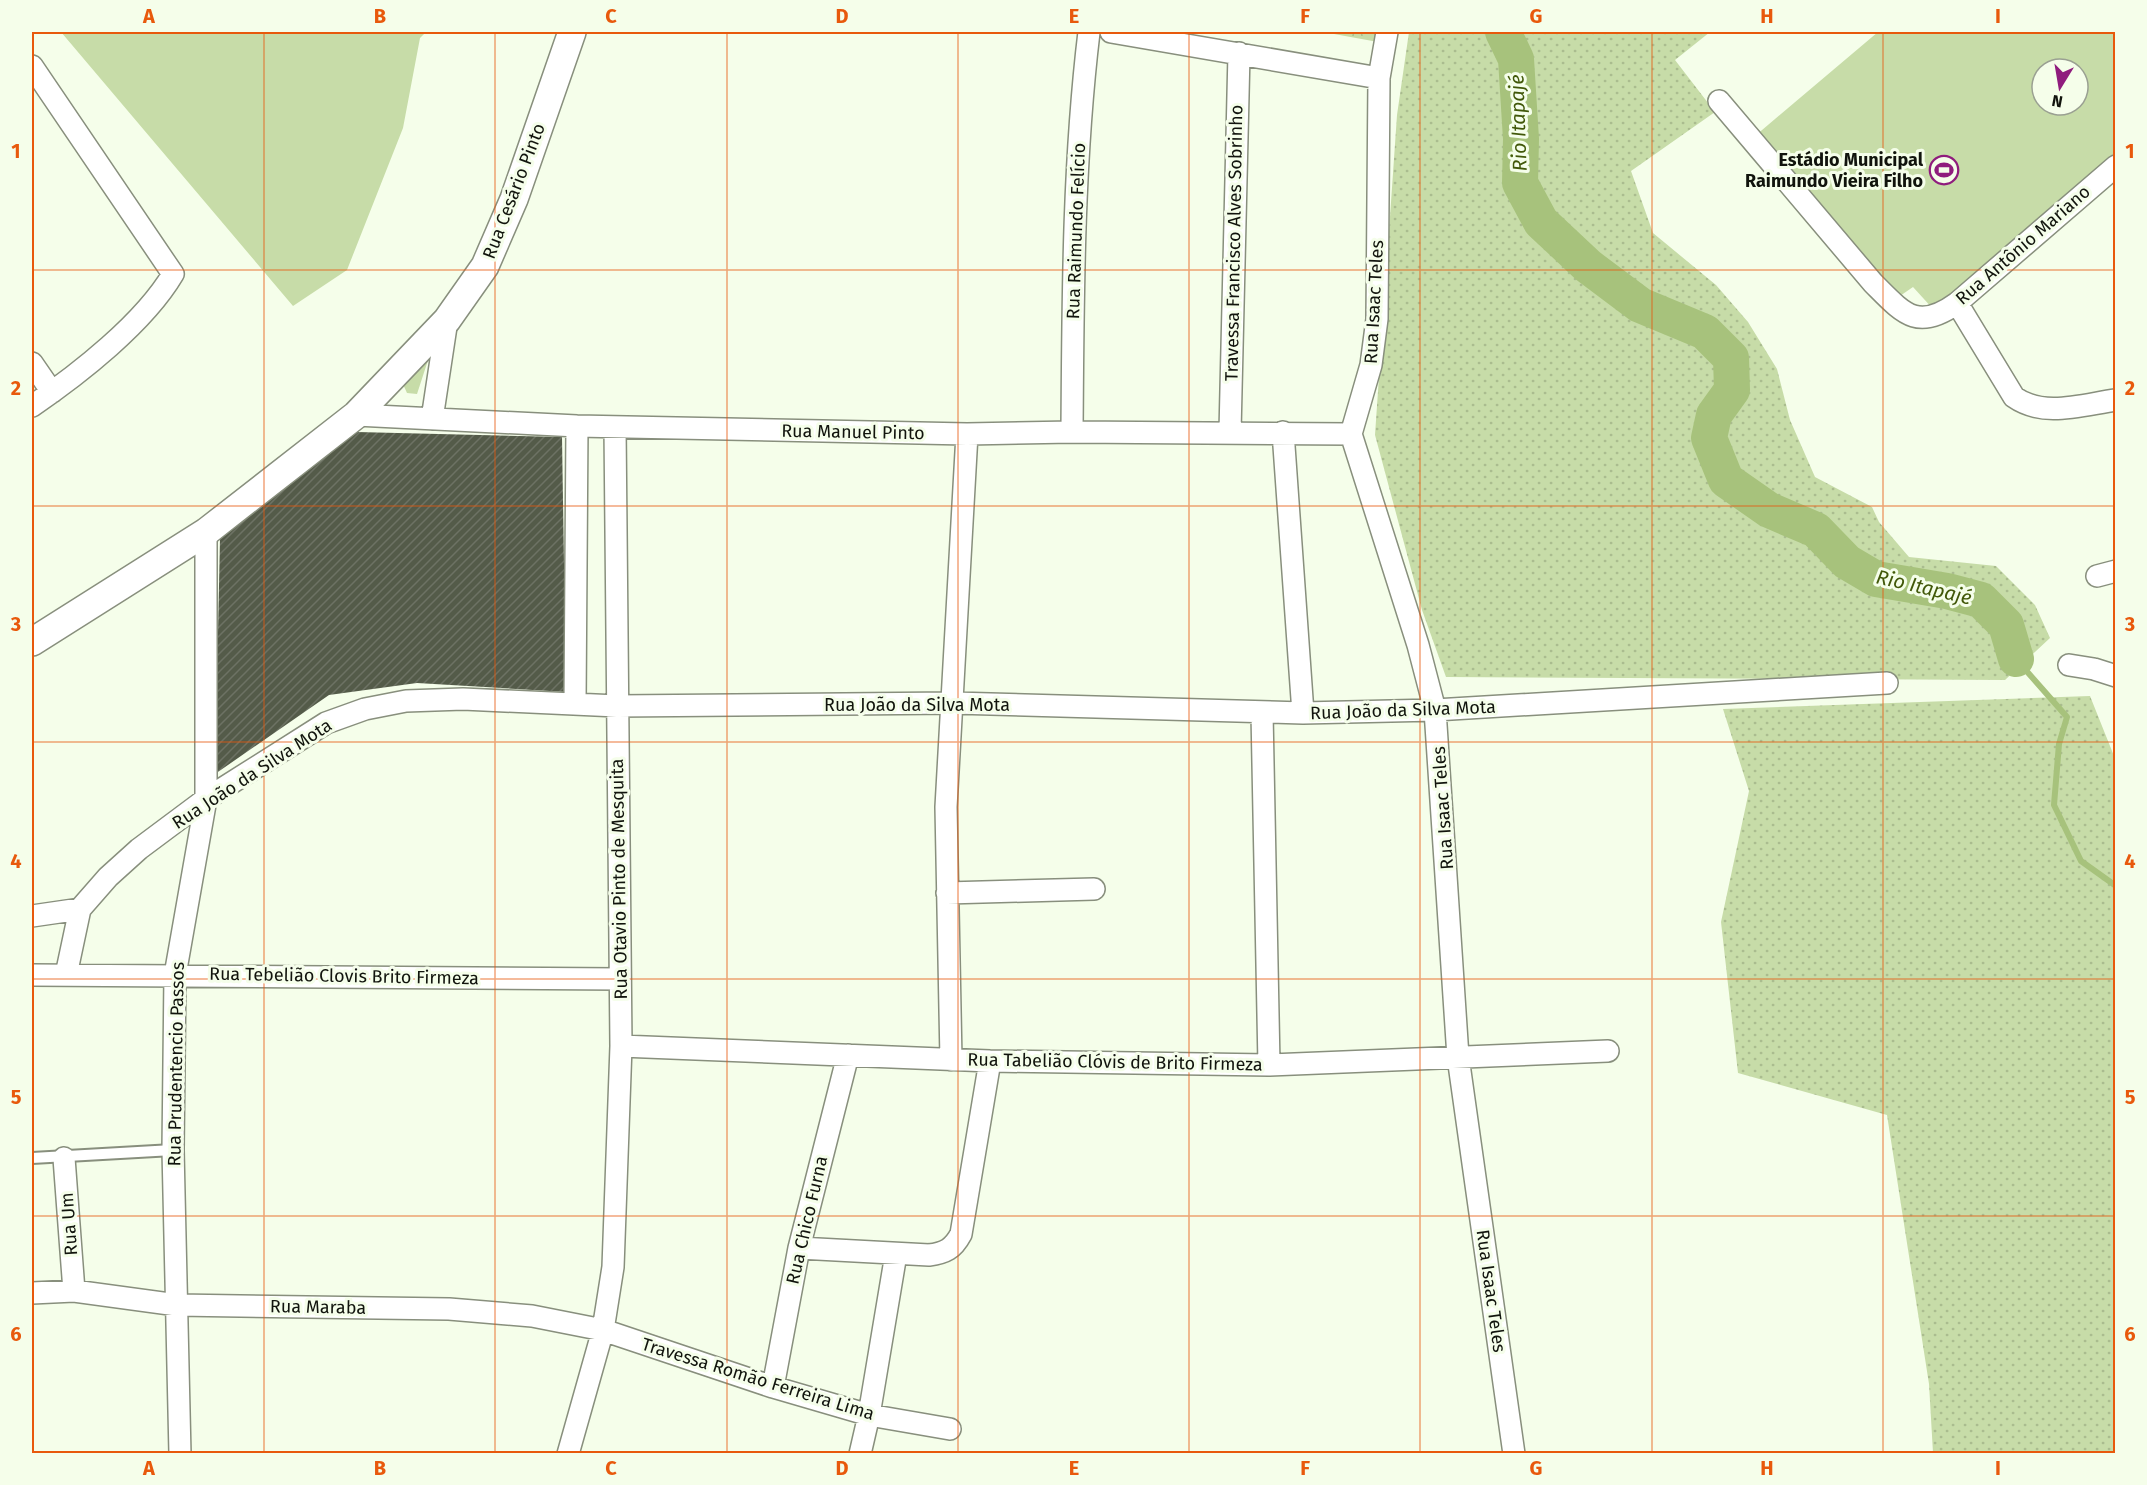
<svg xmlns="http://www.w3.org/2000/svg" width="2147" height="1485" viewBox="0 0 2147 1485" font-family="'Fira Sans',sans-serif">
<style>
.grass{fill:url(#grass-dots)}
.forest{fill:url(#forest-crowns)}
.park{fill:#c7dca8;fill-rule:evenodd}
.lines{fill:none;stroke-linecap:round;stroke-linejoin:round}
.stream{stroke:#a7c27c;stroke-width:6}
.river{stroke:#a7c27c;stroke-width:36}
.building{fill:url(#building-hatch)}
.service-casing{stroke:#888f7d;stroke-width:14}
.minor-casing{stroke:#888f7d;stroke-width:24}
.tertiary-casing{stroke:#888f7d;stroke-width:30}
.service{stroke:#fff;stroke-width:10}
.minor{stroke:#fff;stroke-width:21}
.tertiary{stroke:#fff;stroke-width:27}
.grid{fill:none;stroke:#e8590c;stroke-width:1.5;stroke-opacity:0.55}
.labels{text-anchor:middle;stroke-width:6;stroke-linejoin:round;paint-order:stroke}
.poi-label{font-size:18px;font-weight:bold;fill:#11140d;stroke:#f5feea;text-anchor:end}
.street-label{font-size:18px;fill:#11140d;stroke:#f5feea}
.water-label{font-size:20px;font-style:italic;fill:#415809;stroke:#f5feea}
.neatline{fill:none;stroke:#e8590c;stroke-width:2}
.grid-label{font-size:20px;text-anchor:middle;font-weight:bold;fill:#e8590c}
</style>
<defs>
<pattern id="grass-dots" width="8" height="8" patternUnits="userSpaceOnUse" patternTransform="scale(1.5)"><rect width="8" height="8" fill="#c7dca8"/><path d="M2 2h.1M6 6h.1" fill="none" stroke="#aabc8f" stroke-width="1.8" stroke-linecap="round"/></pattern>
<pattern id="forest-crowns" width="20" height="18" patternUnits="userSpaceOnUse" patternTransform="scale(1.5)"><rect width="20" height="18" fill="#c7dca8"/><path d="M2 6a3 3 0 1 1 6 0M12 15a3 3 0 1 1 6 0" fill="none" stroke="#aabc8f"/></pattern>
<pattern id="building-hatch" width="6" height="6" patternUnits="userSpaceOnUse" patternTransform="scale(1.5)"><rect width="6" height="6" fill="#545b49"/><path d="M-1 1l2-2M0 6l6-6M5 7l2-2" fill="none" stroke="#6d7264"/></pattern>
</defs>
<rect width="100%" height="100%" fill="#f5feea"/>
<path class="grass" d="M 1409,32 L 1710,32 L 1675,60 L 1715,112 L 1631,171 L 1653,233 L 1716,285 L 1748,322 L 1777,369 L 1790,420 L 1815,477 L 1872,507 L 1879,522 L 1909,557 L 1996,566 L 2035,605 L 2050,638 L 2005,680 L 1446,677 L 1422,610 L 1375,435 L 1397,115 Z
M 2090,696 L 2116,761 L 2115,1453 L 1933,1453 L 1929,1384 L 1887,1115 L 1738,1073 L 1721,922 L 1749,791 L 1723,709 Z"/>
<path class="forest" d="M 1323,32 L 1380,32 L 1378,42 Z"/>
<path class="park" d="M 61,32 L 426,32 L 420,38 L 403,128 L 347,270 L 293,306 Z
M 1878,32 L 2115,32 L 2115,160 L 1934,310 L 1913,287 L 1897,298 L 1755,136 ZM 2042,69 L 2078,69 L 2078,105 L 2042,105 Z
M 431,351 L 417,394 L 407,393 L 402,382 Z"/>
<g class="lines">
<path class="stream" d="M 2016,659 L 2067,717 L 2059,744 L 2054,805 L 2081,861 L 2116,886"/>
<path class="river" d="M 1503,32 L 1516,59 L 1521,139 L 1520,183 L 1541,222 L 1588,266 L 1640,305 L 1705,332 L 1731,358 L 1732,390 L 1714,415 L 1709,438 L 1726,480 L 1769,510 L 1816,530 L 1847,562 L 1876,579 L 1947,591 L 1981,600 L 2006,625 L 2016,659"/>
</g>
<path class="building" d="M 357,432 L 562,437 L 566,692 L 417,683 L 329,695 L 215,774 L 220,539 Z"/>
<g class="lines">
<g class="service-casing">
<path id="service" d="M 32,1158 L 173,1150"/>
</g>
<g class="minor-casing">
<path id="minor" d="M 1111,32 L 1379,78
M 1387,32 L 1379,78 L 1377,319 L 1371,365 L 1351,434 L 1418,645 L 1435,710 L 1458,1057 L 1514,1454
M 32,66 L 173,274 C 144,323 79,374 32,406
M 1719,101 L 1873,283 C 1903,313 1917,332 1957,303 L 2116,166
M 1957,303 L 2014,397 C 2044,418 2081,405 2116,400
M 32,363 L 52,392
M 356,415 L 577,426 L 967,434 L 1072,432 L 1351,434
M 432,419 L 447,320
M 1072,432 C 1073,298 1073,165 1089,32
M 1230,432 L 1239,53
M 1283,432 L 1303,713
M 2097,576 L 2116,571
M 2069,665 L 2094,669 L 2116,676
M 575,704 L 577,426
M 1262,713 L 1269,1065
M 947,893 L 1094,889
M 32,916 L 80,909
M 32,975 L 620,979
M 66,975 L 80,909 L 108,877 L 139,849 L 206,799 L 326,723 L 365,709 L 406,701 L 463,699 L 617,706 L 954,703 L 1303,713 L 1435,710 L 1887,683
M 621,1046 L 990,1061 L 1269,1065 L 1608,1051
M 951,1060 L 946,807 L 967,434
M 64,1158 L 74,1291
M 799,1248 L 929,1255 C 945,1253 953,1249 961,1234 L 990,1061
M 32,1293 L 74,1291 L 177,1305 L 449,1309 L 532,1316 L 603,1330 L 773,1387 L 869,1415 L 950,1429
M 773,1387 L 799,1248 L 848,1055
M 180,1454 L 173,1150 L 175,975 L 206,799 L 206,532
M 568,1454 L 603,1330 L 613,1267 L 621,1046 L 615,427
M 860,1454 L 869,1415 L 896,1254"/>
</g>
<g class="tertiary-casing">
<path id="tertiary" d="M 32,642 L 206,532 L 356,415 L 447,320 L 485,266 L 514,199 L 572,32"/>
</g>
<use href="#service" class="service"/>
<use href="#minor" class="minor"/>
<use href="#tertiary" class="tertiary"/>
</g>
<path class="grid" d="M 264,32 L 264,1454M 495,32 L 495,1454M 727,32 L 727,1454M 958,32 L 958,1454M 1189,32 L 1189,1454M 1420,32 L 1420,1454M 1652,32 L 1652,1454M 1883,32 L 1883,1454M 32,270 L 2116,270M 32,506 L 2116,506M 32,742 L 2116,742M 32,979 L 2116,979M 32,1216 L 2116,1216"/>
<defs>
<g id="stadium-ring" transform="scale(1.5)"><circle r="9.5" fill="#f5feea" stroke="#8f1c7d" stroke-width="1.5"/><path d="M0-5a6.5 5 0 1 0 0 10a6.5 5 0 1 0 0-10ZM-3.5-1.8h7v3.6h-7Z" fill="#8f1c7d"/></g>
</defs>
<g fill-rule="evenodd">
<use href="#stadium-ring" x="1944" y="170"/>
</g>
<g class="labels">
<g class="poi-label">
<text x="1923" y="166">Estádio Municipal<tspan x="1923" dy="21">Raimundo Vieira Filho</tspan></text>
</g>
<g class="street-label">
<text transform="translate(514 191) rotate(-69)" y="6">Rua Cesário Pinto</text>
<text transform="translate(1076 231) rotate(-88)" y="6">Rua Raimundo Felício</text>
<text transform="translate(1234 243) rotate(-89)" y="6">Travessa Francisco Alves Sobrinho</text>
<text transform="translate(2023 245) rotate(-41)" y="6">Rua Antônio Mariano</text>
<text transform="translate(1374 302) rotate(-87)" y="6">Rua Isaac Teles</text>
<text transform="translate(853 432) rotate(1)" y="6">Rua Manuel Pinto</text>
<text x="917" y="711">Rua João da Silva Mota</text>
<text transform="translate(1403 710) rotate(-2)" y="6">Rua João da Silva Mota</text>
<text transform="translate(252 774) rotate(-33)" y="6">Rua João da Silva Mota</text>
<text transform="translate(1443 808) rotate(-94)" y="6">Rua Isaac Teles</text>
<text transform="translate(619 879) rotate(-91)" y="6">Rua Otavio Pinto de Mesquita</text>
<text transform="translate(344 976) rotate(1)" y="6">Rua Tebelião Clovis Brito Firmeza</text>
<text transform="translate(1115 1062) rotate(1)" y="6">Rua Tabelião Clóvis de Brito Firmeza</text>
<text transform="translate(176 1064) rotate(-89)" y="6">Rua Prudentencio Passos</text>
<text transform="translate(807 1220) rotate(-77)" y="6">Rua Chico Furna</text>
<text transform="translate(69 1224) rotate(-94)" y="6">Rua Um</text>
<text transform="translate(1491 1291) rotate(82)" y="6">Rua Isaac Teles</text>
<text transform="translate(318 1307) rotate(1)" y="6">Rua Maraba</text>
<text transform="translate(758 1379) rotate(17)" y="6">Travessa Romão Ferreira Lima</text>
</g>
<g class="water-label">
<text transform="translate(1518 123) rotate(-92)" y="7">Rio Itapajé</text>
<text transform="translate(1924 587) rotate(13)" y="7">Rio Itapajé</text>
</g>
</g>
<rect width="2147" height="1485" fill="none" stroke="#f5feea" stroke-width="66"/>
<g transform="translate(2060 87) rotate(191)"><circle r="28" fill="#f5feea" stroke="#9aa092" stroke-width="1.5"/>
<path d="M0-4.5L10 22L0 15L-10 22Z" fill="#8f1c7d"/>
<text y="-9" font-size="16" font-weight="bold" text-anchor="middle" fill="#11140d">N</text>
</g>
<rect x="33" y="33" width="2081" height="1419" class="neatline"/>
<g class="grid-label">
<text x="149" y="23">A</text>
<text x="380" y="23">B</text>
<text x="611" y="23">C</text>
<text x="842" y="23">D</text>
<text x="1074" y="23">E</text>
<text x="1305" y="23">F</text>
<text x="1536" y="23">G</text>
<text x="1767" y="23">H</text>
<text x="1998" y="23">I</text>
<text x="16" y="158">1</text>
<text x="2130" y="158">1</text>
<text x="16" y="395">2</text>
<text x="2130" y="395">2</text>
<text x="16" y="631">3</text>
<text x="2130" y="631">3</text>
<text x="16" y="868">4</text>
<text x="2130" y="868">4</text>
<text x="16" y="1104">5</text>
<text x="2130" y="1104">5</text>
<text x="16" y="1341">6</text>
<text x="2130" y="1341">6</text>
<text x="149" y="1475">A</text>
<text x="380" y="1475">B</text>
<text x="611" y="1475">C</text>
<text x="842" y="1475">D</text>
<text x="1074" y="1475">E</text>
<text x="1305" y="1475">F</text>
<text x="1536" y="1475">G</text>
<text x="1767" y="1475">H</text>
<text x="1998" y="1475">I</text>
</g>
</svg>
